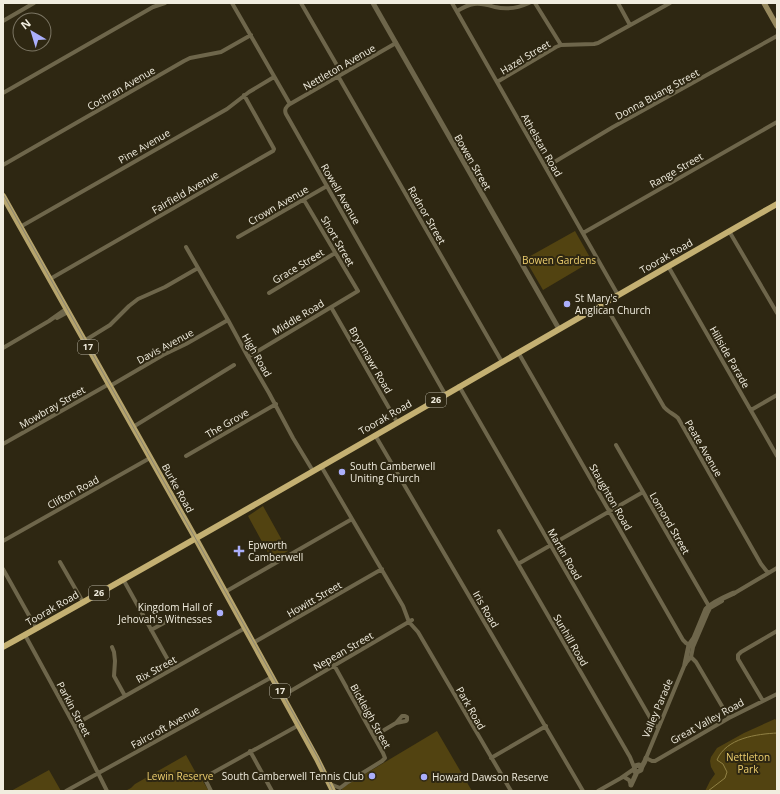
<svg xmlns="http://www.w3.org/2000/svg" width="780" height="794" viewBox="0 0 780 794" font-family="'Open Sans',sans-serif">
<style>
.green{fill:#524311}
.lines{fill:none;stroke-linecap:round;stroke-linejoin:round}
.stream{stroke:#908144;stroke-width:1}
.minor{stroke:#6e664b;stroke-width:4}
.tertiary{stroke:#6e664b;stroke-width:5}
.secondary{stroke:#97895e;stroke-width:5.5}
.primary{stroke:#b6a46c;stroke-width:6}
.trunk{stroke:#c4b072;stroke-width:6}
.tram{stroke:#8a8473;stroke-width:1}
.poi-dot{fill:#abaffb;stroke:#2e2712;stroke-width:1.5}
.labels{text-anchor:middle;stroke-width:4;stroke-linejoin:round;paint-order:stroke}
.shield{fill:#2e2712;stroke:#b6b2a2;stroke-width:1}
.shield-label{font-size:9px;font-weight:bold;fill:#f1eddf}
.street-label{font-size:10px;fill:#f1eddf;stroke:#2e2712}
.park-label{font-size:10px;fill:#edce6e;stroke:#2e2712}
.poi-label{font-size:10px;fill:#f1eddf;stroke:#2e2712;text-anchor:start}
</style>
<rect width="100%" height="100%" fill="#2e2712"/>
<path class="green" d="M 575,231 L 592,261 L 543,290 L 525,259 Z
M 263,506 L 288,551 L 272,560 L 248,516 Z
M 775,719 L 777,721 L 777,791 L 705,791 L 710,781 L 715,774 L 711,767 L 710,761 L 711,757 L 717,748 L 744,733 Z
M 437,731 L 472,791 L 342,791 L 342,789 L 345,786 Z
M 186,755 L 197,775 L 199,775 L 209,791 L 125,791 L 131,788 L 135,784 Z
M 49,770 L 61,791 L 11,791 Z"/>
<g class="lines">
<path class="stream" d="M 708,791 L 725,778 L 727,772 L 723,764 L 717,760 C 726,738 757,734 777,733"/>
<path class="minor" d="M 232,3 L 290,104 C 286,106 284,110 286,114 L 445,394
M 301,3 L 342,74
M 452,3 L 618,295
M 535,3 L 561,45
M 618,3 L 630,25
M 457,11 C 462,8 467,5 474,4 C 482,3 488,5 495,7 C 507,10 518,8 529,3
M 3,21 L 34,3
M 338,76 L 502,362
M 497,82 L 556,47 L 561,45 L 594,44 L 598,43 L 670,3
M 3,93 L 153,7 L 165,3
M 290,104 L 396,43
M 3,165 L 184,61 L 190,58 L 221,52 L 251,35
M 546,167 L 613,127 L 777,36
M 20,227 L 227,109 L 249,92 L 274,77
M 729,231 L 777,313
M 583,233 L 777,122
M 238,237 L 327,186
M 186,247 L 228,320 L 248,357 L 269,393 L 293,438 L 313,471
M 668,266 L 777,456
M 50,279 L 273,151 L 274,149 L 273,147 L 244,95
M 269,293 L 335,253
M 604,303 L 664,407 C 668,412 674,414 678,418 L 761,564 L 768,573
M 331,307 L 397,422
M 57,318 L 68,312
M 84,341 L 110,325 L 129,306 L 138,299 L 165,287 L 198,268
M 3,348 L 49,321 L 66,309
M 518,352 L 683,640 L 686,643 L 691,646
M 248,357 L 358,291 L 304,200
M 110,386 L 163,355 L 186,344 L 228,320
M 459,386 L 652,721 L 654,725 L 659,727
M 751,410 L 777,395
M 133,427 L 234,365
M 375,435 L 583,791
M 3,444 L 109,384
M 616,445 L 710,608
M 186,456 L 276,404
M 321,466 L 403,606 L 409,622 L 418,632 L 511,791
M 499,531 L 630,757 L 634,767
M 3,541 L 150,458
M 60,562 L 83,602
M 518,564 L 643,492
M 3,569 L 36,628
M 123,579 L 173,669
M 225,592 L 352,519
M 733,594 L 777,568
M 722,601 L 710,608 L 708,612 L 693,647 L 691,657 L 685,664 L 646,758 L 652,761 L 655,761 L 729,718 L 777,694
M 151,630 L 173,618 L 183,617
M 25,635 L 74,725 L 107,791
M 253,643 L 382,569
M 112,647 L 114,652 L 115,661 L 114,676 L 125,696
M 691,657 L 696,662 L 729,718
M 282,696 L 412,620
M 763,701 L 738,659 L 738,655 L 741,652 L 777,631
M 74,725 L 245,628
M 374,736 L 396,723 L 402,716 L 405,716 L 407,717 L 407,720 L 406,721 L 396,723
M 250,751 L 272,791
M 491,758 L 546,726
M 624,777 L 629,780 L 631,785
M 330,784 L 340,788 L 348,782 L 382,761 L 385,758 L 383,753 L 334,665
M 66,791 L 272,677
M 211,791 L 206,781 L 205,778 L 207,776 L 299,725
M 598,791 L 621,778 L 634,769"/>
<path class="tertiary" d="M 373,3 L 559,329
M 685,664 L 689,645 L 694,638 L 706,609 C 713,602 725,597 734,593
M 637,772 L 635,772 L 634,770 L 635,766 L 639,765 L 641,768
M 631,785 L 637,772 L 641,770 C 641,766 645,763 646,758"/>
<path class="secondary" d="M 764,3 L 777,26"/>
<path class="primary" d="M 3,196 L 196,539 L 317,759 L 333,791"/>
<path class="trunk" d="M 3,647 C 263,503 519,351 777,204"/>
<path class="tram" d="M 3,194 L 254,643 L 318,758 L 333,791"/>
</g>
<g class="poi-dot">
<circle cx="567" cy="304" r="4"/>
<circle cx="342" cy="472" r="4"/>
<path d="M237 545h4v4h4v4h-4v4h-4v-4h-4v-4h4z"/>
<circle cx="220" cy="613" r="4"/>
<circle cx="372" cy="776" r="4"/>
<circle cx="424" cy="777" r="4"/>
</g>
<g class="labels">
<g class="shield">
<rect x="78" y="340" width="20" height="14" rx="3"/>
<rect x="426" y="393" width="20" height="14" rx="3"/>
<rect x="89" y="586" width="20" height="14" rx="3"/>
<rect x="270" y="684" width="20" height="14" rx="3"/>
</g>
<g class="shield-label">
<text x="88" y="350">17</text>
<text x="436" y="403">26</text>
<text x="99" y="596">26</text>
<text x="280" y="694">17</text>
</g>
<g class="street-label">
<text transform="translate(525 57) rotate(-31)" y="4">Hazel Street</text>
<text transform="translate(339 67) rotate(-30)" y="4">Nettleton Avenue</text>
<text transform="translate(121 88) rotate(-30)" y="4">Cochran Avenue</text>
<text transform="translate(657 94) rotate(-29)" y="4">Donna Buang Street</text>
<text transform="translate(542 145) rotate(60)" y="4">Athelstan Road</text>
<text transform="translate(144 146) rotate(-30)" y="4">Pine Avenue</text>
<text transform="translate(473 162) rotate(60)" y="4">Bowen Street</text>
<text transform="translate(676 170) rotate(-30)" y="4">Range Street</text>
<text transform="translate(185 192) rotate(-30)" y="4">Fairfield Avenue</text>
<text transform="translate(341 194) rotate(60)" y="4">Rowell Avenue</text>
<text transform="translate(278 205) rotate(-30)" y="4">Crown Avenue</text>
<text transform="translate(427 215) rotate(60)" y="4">Radnor Street</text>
<text transform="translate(338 241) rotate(60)" y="4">Short Street</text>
<text transform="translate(666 256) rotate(-30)" y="4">Toorak Road</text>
<text transform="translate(298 266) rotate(-31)" y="4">Grace Street</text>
<text transform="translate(298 317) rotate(-31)" y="4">Middle Road</text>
<text transform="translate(165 346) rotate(-28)" y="4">Davis Avenue</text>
<text transform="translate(257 355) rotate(60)" y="4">High Road</text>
<text transform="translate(730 357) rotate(60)" y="4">Hillside Parade</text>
<text transform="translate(371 360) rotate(60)" y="4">Brynmawr Road</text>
<text transform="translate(52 407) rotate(-30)" y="4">Mowbray Street</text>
<text transform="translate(385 417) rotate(-30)" y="4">Toorak Road</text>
<text transform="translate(227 423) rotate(-30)" y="4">The Grove</text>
<text transform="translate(704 448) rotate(60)" y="4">Peate Avenue</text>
<text transform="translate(178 488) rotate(61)" y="4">Burke Road</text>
<text transform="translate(73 492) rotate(-29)" y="4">Clifton Road</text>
<text transform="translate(611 497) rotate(60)" y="4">Staughton Road</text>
<text transform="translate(670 523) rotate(60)" y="4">Lomond Street</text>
<text transform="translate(565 554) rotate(60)" y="4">Martin Road</text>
<text transform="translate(314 599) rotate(-30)" y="4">Howitt Street</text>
<text transform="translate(52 608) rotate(-30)" y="4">Toorak Road</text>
<text transform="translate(486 609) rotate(60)" y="4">Iris Road</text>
<text transform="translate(571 640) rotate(60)" y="4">Sunhill Road</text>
<text transform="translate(343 651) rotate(-30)" y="4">Nepean Street</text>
<text transform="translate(156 669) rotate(-29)" y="4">Rix Street</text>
<text transform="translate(471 708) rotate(60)" y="4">Park Road</text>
<text transform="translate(657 708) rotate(-67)" y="4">Valley Parade</text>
<text transform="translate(74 709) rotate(62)" y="4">Parkin Street</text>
<text transform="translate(371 716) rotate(61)" y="4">Bickleigh Street</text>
<text transform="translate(707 721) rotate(-29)" y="4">Great Valley Road</text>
<text transform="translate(165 727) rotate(-29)" y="4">Faircroft Avenue</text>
</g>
<g class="park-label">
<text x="559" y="264">Bowen Gardens</text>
<text x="748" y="761">Nettleton<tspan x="748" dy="12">Park</tspan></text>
<text x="180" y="780">Lewin Reserve</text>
</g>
<g class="poi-label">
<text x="575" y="302">St Mary's<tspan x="575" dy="12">Anglican Church</tspan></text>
<text x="350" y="470">South Camberwell<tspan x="350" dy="12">Uniting Church</tspan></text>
<text x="248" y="549">Epworth<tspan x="248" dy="12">Camberwell</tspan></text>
<text x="212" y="611" text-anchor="end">Kingdom Hall of<tspan x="212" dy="12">Jehovah's Witnesses</tspan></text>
<text x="364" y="780" text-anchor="end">South Camberwell Tennis Club</text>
<text x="432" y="781">Howard Dawson Reserve</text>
</g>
</g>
<rect width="780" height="794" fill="none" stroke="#f1eddf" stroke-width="8"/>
<g transform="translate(32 32) rotate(322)"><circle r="19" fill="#2e2712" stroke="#7c7664"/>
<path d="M0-3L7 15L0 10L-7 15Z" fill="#abaffb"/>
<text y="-6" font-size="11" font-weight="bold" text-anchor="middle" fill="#f1eddf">N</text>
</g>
</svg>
